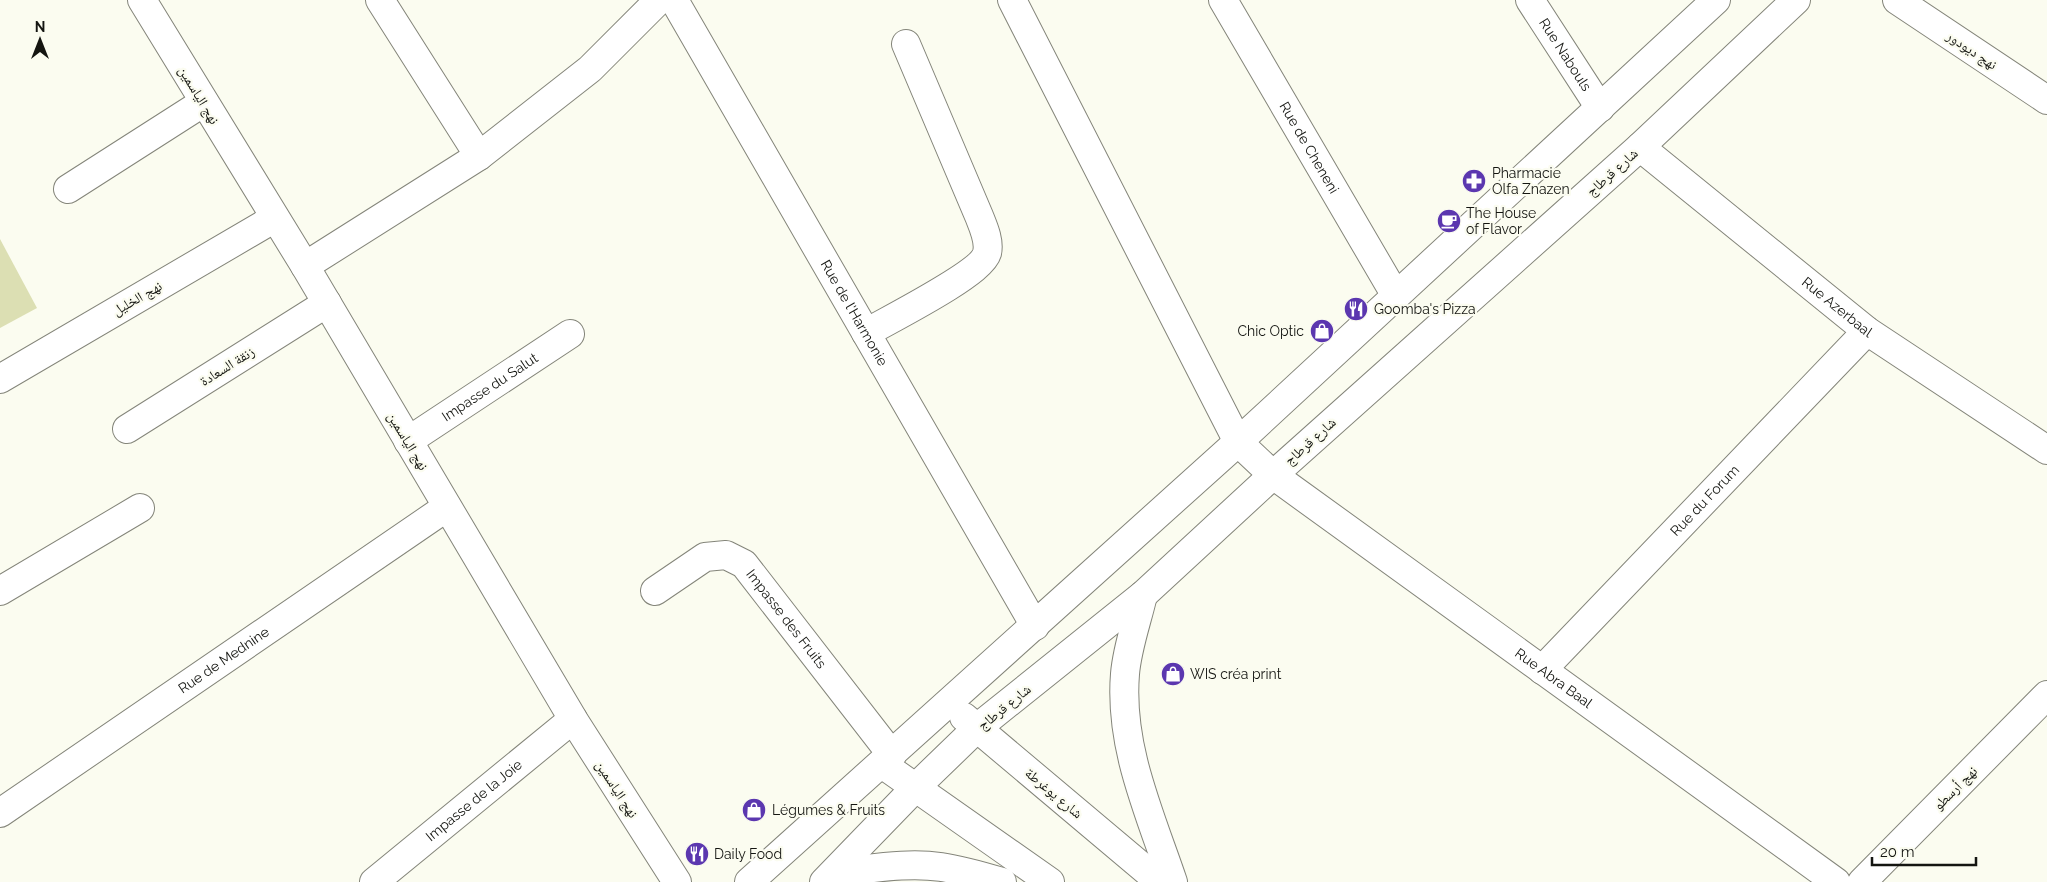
<svg xmlns="http://www.w3.org/2000/svg" width="2047" height="882" viewBox="0 0 2047 882" font-family="Raleway,'Noto Naskh Arabic',sans-serif">
<style>
.green{fill:#dcdfb3}
.lines{fill:none;stroke-linecap:round;stroke-linejoin:round}
.minor-casing{stroke:#84857a;stroke-width:30}
.minor{stroke:#fff;stroke-width:28}
.labels{text-anchor:middle;stroke-width:4.5;stroke-linejoin:round;paint-order:stroke}
.street-label{font-size:14px;fill:#141511;stroke:#fbfcf0}
.poi-label{font-size:14px;fill:#141511;stroke:#fbfcf0;text-anchor:start}
</style>
<rect width="100%" height="100%" fill="#fbfcf0"/>
<path class="green" d="M 0,239 L 37,308 L 0,328 Z"/>
<g class="lines">
<g class="minor-casing">
<g id="minor">
<path d="M 142,0 L 305,266 L 573,719 L 677,882"/>
<path d="M 380,0 L 479,156"/>
<path id="s1" d="M 674,0 L 1035,626"/>
<path id="s2" d="M 1012,0 L 1238,442 L 1273,475 L 1836,882"/>
<path id="s3" d="M 1223,0 L 1396,296"/>
<path id="s4" d="M 1530,0 L 1600,108"/>
<path d="M 1897,0 L 2047,100"/>
<path id="s5" d="M 1640,147 L 1867,331 L 2047,450"/>
<path d="M 68,189 L 204,102"/>
<path d="M 305,266 L 479,156 L 590,69 L 659,0"/>
<path d="M 866,333 C 888,320 981,274 987,253 C 990,241 983,226 979,216 L 906,44"/>
<path d="M 0,379 L 275,218"/>
<path d="M 127,429 L 327,303"/>
<path id="s6" d="M 408,441 L 570,334"/>
<path d="M 0,591 L 140,508"/>
<path id="s7" d="M 655,591 L 705,557 L 726,555 L 744,564 L 892,755"/>
<path d="M 1143,595 C 1137,621 1127,648 1125,674 C 1119,747 1150,814 1173,882"/>
<path id="s8" d="M 1542,670 L 1867,331"/>
<path d="M 964,717 L 1160,882"/>
<path d="M 882,764 L 1050,882"/>
<path id="s9" d="M 0,813 L 447,507"/>
<path d="M 836,872 C 870,869 907,862 941,867 C 962,870 982,876 1002,882"/>
<path id="s10" d="M 374,882 L 573,719"/>
<path d="M 749,882 L 1238,442 L 1716,0"/>
<path d="M 824,882 L 915,788 L 977,728 L 1143,595 L 1273,475 L 1640,147 L 1796,0"/>
<path d="M 1862,882 L 2047,695"/>
</g>
</g>
<use href="#minor" class="minor"/>
</g>
<defs>
<g id="pharmacy-disc" transform="scale(1.25)"><circle r="9.5" fill="#5b37af" stroke="#fbfcf0"/><path d="M-2-6h4v4h4v4h-4v4h-4v-4h-4v-4h4Z" fill="#fff"/></g>
<g id="cafe-disc" transform="scale(1.25)"><circle r="9.5" fill="#5b37af" stroke="#fbfcf0"/><path d="M-5.5-4.5H6V0H3Q3 3.5 0 3.5H-2.5Q-5.5 3.5-5.5 0ZM3-3.2v2h1.7v-2ZM-6 4.5H4V6H-6Z" fill="#fff"/></g>
<g id="restaurant-disc" transform="scale(1.25)"><circle r="9.5" fill="#5b37af" stroke="#fbfcf0"/><path d="M-5-6h1v4h1v-4h1v4h1v-4h1v5L-1.5 .5V6h-2V.5L-5-1ZM5-6V6H3V1.5H1.5Q1.5-4 5-6Z" fill="#fff"/></g>
<g id="shop-disc" transform="scale(1.25)"><circle r="9.5" fill="#5b37af" stroke="#fbfcf0"/><path d="M-5-2.5h2.3a2.7 3.5 0 0 1 5.4 0H5L5.5 6h-11ZM-1.5-2.5h3a1.5 2.3 0 0 0-3 0Z" fill="#fff"/></g>
</defs>
<g fill-rule="evenodd">
<use href="#pharmacy-disc" x="1474" y="181"/>
<use href="#cafe-disc" x="1449" y="221"/>
<use href="#restaurant-disc" x="1356" y="309"/>
<use href="#shop-disc" x="1322" y="331"/>
<use href="#shop-disc" x="1173" y="674"/>
<use href="#shop-disc" x="754" y="810"/>
<use href="#restaurant-disc" x="697" y="854"/>
</g>
<g class="labels">
<g class="street-label">
<text transform="translate(1972 50) rotate(34)" y="5">نهج ديودور</text>
<text dy="5" stroke="none"><textPath href="#s4" startOffset="65">Rue Nabouls</textPath></text>
<text transform="translate(199 95) rotate(59)" y="5">نهج الياسمين</text>
<text dy="5" stroke="none"><textPath href="#s3" startOffset="171">Rue de Cheneni</textPath></text>
<text transform="translate(1612 172) rotate(-42)" y="5">شارع قرطاج</text>
<text transform="translate(137 298) rotate(-30)" y="5">نهج الخليل</text>
<text dy="5" stroke="none"><textPath href="#s5" startOffset="254">Rue Azerbaal</textPath></text>
<text dy="5" stroke="none"><textPath href="#s1" startOffset="361">Rue de l'Harmonie</textPath></text>
<text transform="translate(227 366) rotate(-32)" y="5">زنقة السعادة</text>
<text dy="5" stroke="none"><textPath href="#s6" startOffset="98">Impasse du Salut</textPath></text>
<text transform="translate(408 441) rotate(59)" y="5">نهج الياسمين</text>
<text transform="translate(1310 441) rotate(-42)" y="5">شارع قرطاج</text>
<text dy="5" stroke="none"><textPath href="#s8" startOffset="235">Rue du Forum</textPath></text>
<text dy="5" stroke="none"><textPath href="#s7" startOffset="171">Impasse des Fruits</textPath></text>
<text dy="5" stroke="none"><textPath href="#s9" startOffset="271">Rue de Mednine</textPath></text>
<text dy="5" stroke="none"><textPath href="#s2" startOffset="891">Rue Abra Baal</textPath></text>
<text transform="translate(1004 707) rotate(-39)" y="5">شارع قرطاج</text>
<text transform="translate(1955 788) rotate(-45)" y="5">نهج أرسطو</text>
<text transform="translate(617 789) rotate(57)" y="5">نهج الياسمين</text>
<text transform="translate(1054 793) rotate(40)" y="5">شارع يوغرطة</text>
<text dy="5" stroke="none"><textPath href="#s10" startOffset="129">Impasse de la Joie</textPath></text>
</g>
<g class="poi-label">
<text x="1492" y="178">Pharmacie<tspan x="1492" dy="16">Olfa Znazen</tspan></text>
<text x="1466" y="218">The House<tspan x="1466" dy="16">of Flavor</tspan></text>
<text x="1374" y="314">Goomba's Pizza</text>
<text x="1304" y="336" text-anchor="end">Chic Optic</text>
<text x="1190" y="679">WIS créa print</text>
<text x="772" y="815">Légumes &amp; Fruits</text>
<text x="714" y="859">Daily Food</text>
</g>
</g>
<g transform="translate(40 40)" stroke="#fbfcf0" stroke-width="4" paint-order="stroke">
<path d="M0-4L9 19L0 12L-9 19Z" fill="#141511"/>
<text y="-8" font-size="14" font-weight="bold" text-anchor="middle" fill="#141511">N</text>
</g>
<path d="M1872 857v8h104v-8" fill="none" stroke="#141511" stroke-width="2.5"/>
<text x="1880" y="857" font-size="15" fill="#141511" stroke="#fbfcf0" stroke-width="4" paint-order="stroke">20 m</text>
</svg>
